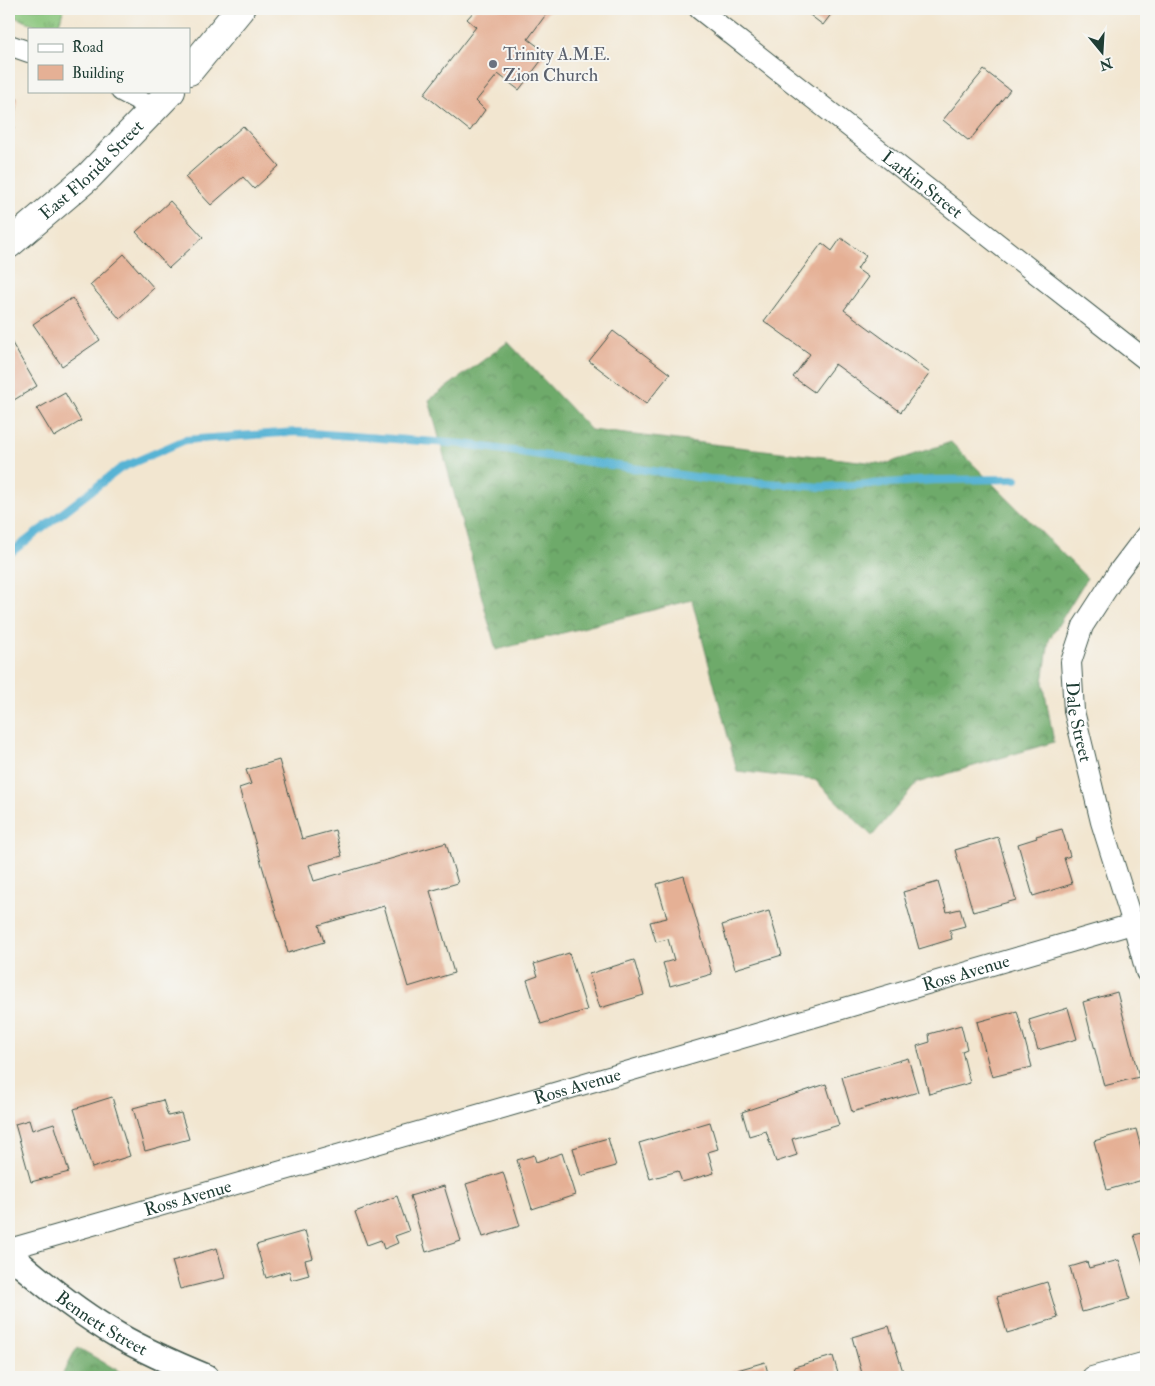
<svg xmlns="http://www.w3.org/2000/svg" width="1155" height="1386" viewBox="0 0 1155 1386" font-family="'IM FELL Double Pica',serif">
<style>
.grass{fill:url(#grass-tufts);stroke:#548157}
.forest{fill:url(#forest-crowns);stroke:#46744f}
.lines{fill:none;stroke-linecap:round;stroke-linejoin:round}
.stream{stroke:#56b3d4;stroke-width:8}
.building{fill:#e5b095}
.minor-casing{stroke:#3f564b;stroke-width:22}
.tertiary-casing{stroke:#3f564b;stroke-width:28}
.secondary-casing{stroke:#3f564b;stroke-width:30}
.minor{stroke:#fff;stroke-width:20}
.tertiary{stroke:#fff;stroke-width:25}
.secondary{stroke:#fff;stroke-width:28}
.worship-dot{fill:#6b7280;stroke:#f6f6f2;stroke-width:2}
.labels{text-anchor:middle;stroke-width:4;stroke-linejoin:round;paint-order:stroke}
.worship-label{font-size:18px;fill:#5b616d;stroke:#f6f6f2;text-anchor:start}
.street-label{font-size:18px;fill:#1f3d34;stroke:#f6f6f2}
</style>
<defs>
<pattern id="grass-tufts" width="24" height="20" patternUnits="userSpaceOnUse" patternTransform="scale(1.25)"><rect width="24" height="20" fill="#88c57a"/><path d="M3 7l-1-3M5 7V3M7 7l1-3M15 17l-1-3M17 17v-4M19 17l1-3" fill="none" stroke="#6fa165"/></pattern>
<pattern id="forest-crowns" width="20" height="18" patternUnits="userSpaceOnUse" patternTransform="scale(1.25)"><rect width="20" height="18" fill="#6eaa6a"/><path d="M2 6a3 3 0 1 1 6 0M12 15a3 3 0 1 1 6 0" fill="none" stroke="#5a8c58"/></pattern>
</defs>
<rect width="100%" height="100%" fill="#f6f6f2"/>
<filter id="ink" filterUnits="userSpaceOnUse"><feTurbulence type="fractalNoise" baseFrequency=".02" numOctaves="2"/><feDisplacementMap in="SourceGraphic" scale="10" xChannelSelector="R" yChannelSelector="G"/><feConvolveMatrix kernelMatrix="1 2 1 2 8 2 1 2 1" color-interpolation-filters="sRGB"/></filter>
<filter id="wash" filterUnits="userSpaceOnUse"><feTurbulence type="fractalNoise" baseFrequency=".0096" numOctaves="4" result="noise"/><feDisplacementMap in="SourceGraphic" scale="20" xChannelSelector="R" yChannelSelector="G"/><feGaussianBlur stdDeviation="1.12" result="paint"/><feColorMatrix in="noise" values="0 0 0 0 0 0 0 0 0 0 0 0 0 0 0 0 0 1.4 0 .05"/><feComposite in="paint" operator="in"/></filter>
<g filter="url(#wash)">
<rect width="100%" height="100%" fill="#f2e6d0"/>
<path class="grass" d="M 9,9 L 64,9 L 57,29 L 46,29 L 9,15 Z"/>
<path class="forest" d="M 508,342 L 591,430 L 885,464 L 951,442 L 1087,578 L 1049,640 L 1043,682 L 1054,742 L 917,783 L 872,836 L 815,780 L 737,771 L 692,600 L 496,650 L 429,400 Z
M 77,1347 L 129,1377 L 61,1377 Z"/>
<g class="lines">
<path class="stream" d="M 9,554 L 121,468 L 185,440 L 296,432 L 463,444 L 709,479 L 822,487 L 936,480 L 1016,479"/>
</g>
<g id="blocks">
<path class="building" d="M 476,9 L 550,9 L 528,39 L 547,53 L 519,90 L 498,74 L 476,101 L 485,110 L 470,131 L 424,94 L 476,27 L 467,19 Z
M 802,9 L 835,9 L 823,25 Z
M 984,70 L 1010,90 L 969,141 L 943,120 Z
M 9,97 L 17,98 L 12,143 L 9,143 Z
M 243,126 L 279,166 L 254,189 L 243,177 L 211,205 L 185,177 Z
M 170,201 L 203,237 L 169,268 L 136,232 Z
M 841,238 L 866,256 L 857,269 L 868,277 L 844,310 L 930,373 L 901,412 L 835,364 L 814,392 L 793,377 L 810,354 L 764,321 L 822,243 L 832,251 Z
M 124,254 L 154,288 L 120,319 L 90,285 Z
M 72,298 L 100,340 L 62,366 L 33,324 Z
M 613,331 L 670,374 L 646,404 L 589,361 Z
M 9,338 L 37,386 L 9,403 Z
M 65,393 L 81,421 L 54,437 L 37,409 Z
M 279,760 L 302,839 L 335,830 L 342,856 L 309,865 L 314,881 L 446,843 L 458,883 L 430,891 L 454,973 L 408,987 L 384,906 L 319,925 L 324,942 L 288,953 L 239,788 L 251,784 L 246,770 Z
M 1062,829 L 1070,856 L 1064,858 L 1072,884 L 1033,896 L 1018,844 L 1037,838 L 1036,836 Z
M 998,837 L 1016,900 L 973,912 L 955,850 Z
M 684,876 L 712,974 L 670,986 L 663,963 L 674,960 L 668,939 L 656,942 L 650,922 L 667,918 L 657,884 Z
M 938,882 L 947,912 L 960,909 L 965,926 L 950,930 L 952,939 L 919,949 L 903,892 Z
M 769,911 L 782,955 L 735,969 L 722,925 Z
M 569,953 L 587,1010 L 541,1024 L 527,980 L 538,976 L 534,964 Z
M 634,960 L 644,995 L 600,1008 L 589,974 Z
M 1117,992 L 1139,1077 L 1104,1086 L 1083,1002 Z
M 1068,1008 L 1077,1039 L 1038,1050 L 1029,1020 Z
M 1017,1011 L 1032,1067 L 992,1077 L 977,1022 Z
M 961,1025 L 967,1049 L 962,1051 L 970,1083 L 929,1094 L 917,1046 L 930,1042 L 929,1034 Z
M 908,1058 L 918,1092 L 852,1112 L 842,1077 Z
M 826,1084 L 839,1125 L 792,1139 L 797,1155 L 776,1162 L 766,1131 L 749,1136 L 742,1112 Z
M 112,1097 L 130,1156 L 92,1168 L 74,1109 Z
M 163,1100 L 168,1116 L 181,1113 L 189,1139 L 145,1151 L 133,1108 Z
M 29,1120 L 32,1130 L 54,1123 L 69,1172 L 31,1182 L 15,1124 Z
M 710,1122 L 718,1149 L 708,1152 L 714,1173 L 682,1182 L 678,1171 L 650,1179 L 639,1143 Z
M 1136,1129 L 1146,1167 L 1146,1179 L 1107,1190 L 1094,1141 Z
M 608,1138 L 616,1166 L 581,1176 L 573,1148 Z
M 562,1153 L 575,1195 L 532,1209 L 517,1160 L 534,1155 L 536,1162 Z
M 503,1172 L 520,1226 L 483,1237 L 466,1184 Z
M 444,1186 L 461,1241 L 426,1252 L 410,1196 Z
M 397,1196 L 409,1231 L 395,1236 L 398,1243 L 384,1249 L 381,1240 L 367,1245 L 355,1212 Z
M 305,1231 L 313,1258 L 305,1260 L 309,1275 L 291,1280 L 289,1271 L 266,1278 L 256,1245 Z
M 1146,1232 L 1146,1273 L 1134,1235 Z
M 217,1248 L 225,1278 L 180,1289 L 172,1261 Z
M 1119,1260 L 1130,1299 L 1082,1312 L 1070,1267 L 1087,1262 L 1089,1268 Z
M 1047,1282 L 1058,1318 L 1007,1333 L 997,1297 Z
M 889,1326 L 904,1375 L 897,1377 L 863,1377 L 852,1337 Z
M 833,1356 L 839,1377 L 797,1377 L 794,1367 Z
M 765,1362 L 769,1377 L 728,1377 L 727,1373 Z"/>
</g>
</g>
<g filter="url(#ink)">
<use href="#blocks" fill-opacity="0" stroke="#3f564b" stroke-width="1"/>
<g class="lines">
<g class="minor-casing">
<g id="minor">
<path id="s1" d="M 699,9 L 1146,360"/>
<path d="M 9,45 L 29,52"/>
<path d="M 121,91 L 155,109"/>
<path id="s2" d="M 1146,535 L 1118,572 L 1083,626 L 1071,662 L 1074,711 L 1101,822 L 1133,924 L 1146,972"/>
<path id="s3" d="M 9,1249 L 530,1100 L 1146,920"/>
<path d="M 1092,1377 L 1146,1362"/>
</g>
</g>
<g class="tertiary-casing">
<g id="tertiary">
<path id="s4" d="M 9,1254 C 43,1284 79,1313 119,1336 C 147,1352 177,1365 206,1377"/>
</g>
</g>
<g class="secondary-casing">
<g id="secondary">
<path d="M 189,71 L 240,9"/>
<path id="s5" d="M 9,244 L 89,176 L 171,91"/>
</g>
</g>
<use href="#minor" class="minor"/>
<use href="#tertiary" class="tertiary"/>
<use href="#secondary" class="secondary"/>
</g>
</g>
<circle class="worship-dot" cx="493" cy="64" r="5"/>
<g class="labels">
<g class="worship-label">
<text x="503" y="60">Trinity A.M.E.<tspan x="503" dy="21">Zion Church</tspan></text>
</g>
<g class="street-label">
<text dy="6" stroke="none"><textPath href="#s5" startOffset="111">East Florida Street</textPath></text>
<text dy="6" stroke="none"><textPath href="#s1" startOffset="284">Larkin Street</textPath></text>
<text dy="6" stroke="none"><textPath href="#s2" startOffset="209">Dale Street</textPath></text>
<text dy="6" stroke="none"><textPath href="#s3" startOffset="996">Ross Avenue</textPath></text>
<text dy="6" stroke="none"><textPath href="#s3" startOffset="591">Ross Avenue</textPath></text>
<text dy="6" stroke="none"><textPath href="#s3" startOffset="186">Ross Avenue</textPath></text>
<text dy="6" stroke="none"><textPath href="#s4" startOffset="116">Bennett Street</textPath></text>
</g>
</g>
<rect width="1155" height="1386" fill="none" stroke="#f6f6f2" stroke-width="30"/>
<rect x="28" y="28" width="162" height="65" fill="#f6f6f2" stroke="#a0aca6"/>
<rect x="38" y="44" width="25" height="8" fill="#ffffff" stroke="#a0aca6"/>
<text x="72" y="52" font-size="15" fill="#1f3d34">Road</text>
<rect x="38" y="65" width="25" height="15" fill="#e5b095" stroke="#a0aca6"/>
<text x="72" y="78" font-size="15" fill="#1f3d34">Building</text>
<g transform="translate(1102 52) rotate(162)" stroke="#f6f6f2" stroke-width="4" paint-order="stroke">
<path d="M0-4L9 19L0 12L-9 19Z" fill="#1f3d34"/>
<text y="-8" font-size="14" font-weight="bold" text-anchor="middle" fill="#1f3d34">N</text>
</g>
</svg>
